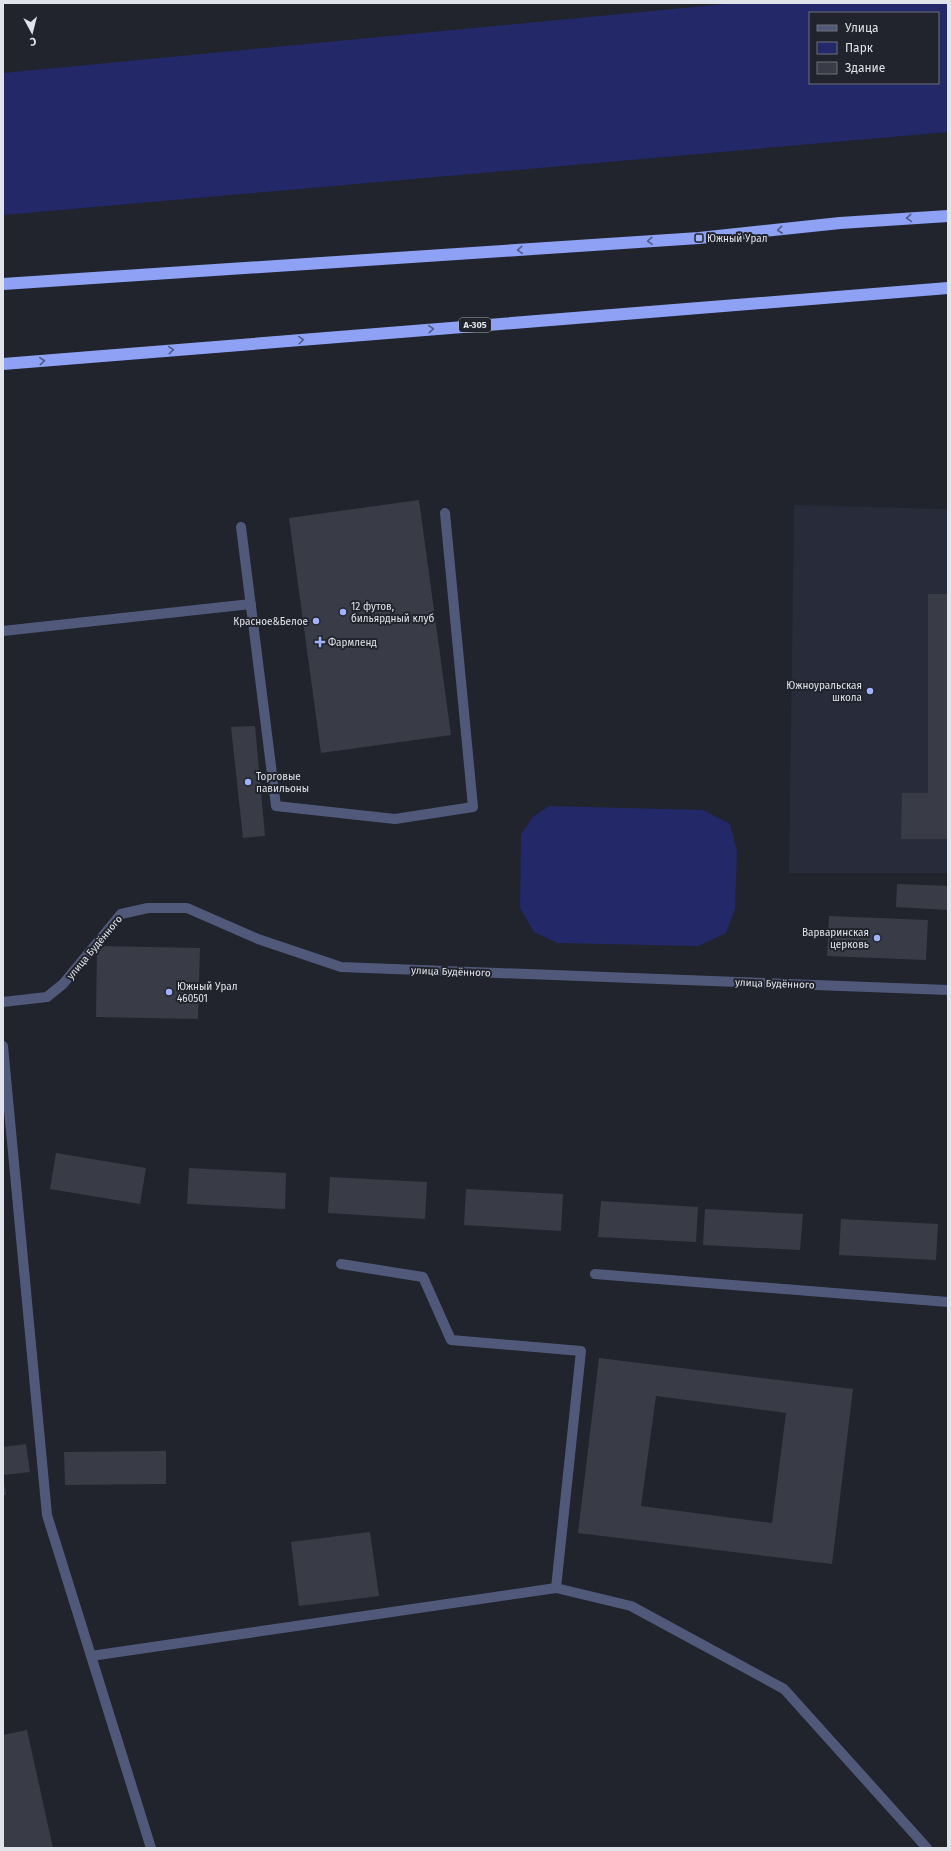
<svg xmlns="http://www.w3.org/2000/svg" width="951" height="1851" viewBox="0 0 951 1851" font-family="'Fira Sans',sans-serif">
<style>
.built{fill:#272b3a}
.green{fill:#222868;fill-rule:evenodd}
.building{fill:#393c46;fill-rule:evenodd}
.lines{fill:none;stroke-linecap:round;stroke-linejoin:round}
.minor{stroke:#51597b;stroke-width:10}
.highway{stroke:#8fa1f5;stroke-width:12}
.oneway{stroke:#525c87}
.poi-dot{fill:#a1b2fd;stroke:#21242d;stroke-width:1.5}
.labels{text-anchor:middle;stroke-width:4;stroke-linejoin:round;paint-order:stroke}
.shield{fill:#21242d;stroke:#a7aab1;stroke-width:1}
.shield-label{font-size:9px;font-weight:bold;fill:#e1e3ea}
.poi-label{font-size:10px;fill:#e1e3ea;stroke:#21242d;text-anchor:start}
.street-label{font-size:10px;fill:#e1e3ea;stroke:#21242d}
</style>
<rect width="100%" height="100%" fill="#21242d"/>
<path class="built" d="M 794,505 L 948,509 L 948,873 L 789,873 Z"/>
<path class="green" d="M 736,3 L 948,3 L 948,132 L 3,215 L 3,73 ZM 810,13 L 938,13 L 938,83 L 810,83 Z
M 549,806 L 703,810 L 730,824 L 737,851 L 735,909 L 726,933 L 698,946 L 557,943 L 534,932 L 520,908 L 521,834 L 533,817 Z"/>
<path class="building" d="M 419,500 L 451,735 L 321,753 L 289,518 Z
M 928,594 L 948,594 L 948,839 L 901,839 L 902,793 L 928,793 Z
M 255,726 L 265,836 L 243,838 L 231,727 Z
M 897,884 L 948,886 L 948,910 L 896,907 Z
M 829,916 L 928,920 L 926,960 L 827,956 Z
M 97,946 L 200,948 L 198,1019 L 96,1017 Z
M 56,1153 L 146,1168 L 140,1204 L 50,1189 Z
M 189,1168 L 286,1173 L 285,1209 L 187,1204 Z
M 330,1177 L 427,1182 L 425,1219 L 328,1213 Z
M 466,1189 L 563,1194 L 561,1231 L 464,1225 Z
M 601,1201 L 698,1207 L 696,1242 L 598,1237 Z
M 705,1209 L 803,1214 L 800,1250 L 703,1245 Z
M 841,1219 L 938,1224 L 936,1260 L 839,1255 Z
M 599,1358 L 853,1389 L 832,1564 L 578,1533 ZM 656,1396 L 786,1413 L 772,1523 L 641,1506 Z
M 26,1444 L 30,1472 L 3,1475 L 3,1447 Z
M 166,1451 L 166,1484 L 65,1485 L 64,1452 Z
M 3,1477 L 6,1495 L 3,1495 Z
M 370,1532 L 379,1596 L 299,1606 L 291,1542 Z
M 27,1730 L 53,1848 L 3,1848 L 3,1735 Z"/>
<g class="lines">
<path class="minor" d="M 241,527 L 276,806 L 395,819 L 473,807 L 445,513
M 3,631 L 251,604
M 3,1002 L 47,997 L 63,984 L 121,914 L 148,908 L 187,908 L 258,939 L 341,967 L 948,990
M 3,1046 L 47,1515 L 151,1848
M 341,1264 L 423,1277 L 451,1340 L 581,1351 L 556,1588
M 595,1274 L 948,1302
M 91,1656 L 556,1588 L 631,1606 L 784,1689 L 927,1848"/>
<path class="highway" d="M 3,284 L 699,238 L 840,223 L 948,216
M 3,364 L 948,288"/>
</g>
<defs><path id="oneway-chevron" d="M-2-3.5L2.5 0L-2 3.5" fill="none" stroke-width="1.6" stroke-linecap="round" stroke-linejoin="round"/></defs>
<g class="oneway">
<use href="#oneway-chevron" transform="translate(909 218) rotate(176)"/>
<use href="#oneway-chevron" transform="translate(780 230) rotate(174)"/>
<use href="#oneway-chevron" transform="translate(650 241) rotate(176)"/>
<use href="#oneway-chevron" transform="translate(520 250) rotate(176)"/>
<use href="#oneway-chevron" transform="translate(431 329) rotate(-5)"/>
<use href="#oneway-chevron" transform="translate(301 340) rotate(-5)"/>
<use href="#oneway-chevron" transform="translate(171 350) rotate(-5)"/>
<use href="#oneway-chevron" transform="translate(42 361) rotate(-5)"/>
</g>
<g class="poi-dot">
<rect x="695" y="234" width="8" height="8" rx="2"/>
<circle cx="343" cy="612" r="4"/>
<circle cx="316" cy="621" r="4"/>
<path d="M318 636h4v4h4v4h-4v4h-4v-4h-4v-4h4z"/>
<circle cx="870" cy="691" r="4"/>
<circle cx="248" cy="782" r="4"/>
<circle cx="877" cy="938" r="4"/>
<circle cx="169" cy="992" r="4"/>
</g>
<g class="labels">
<rect class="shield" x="459" y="318" width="32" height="14" rx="3"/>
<g class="shield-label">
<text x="475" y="328">А-305</text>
</g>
<g class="poi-label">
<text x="707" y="242">Южный Урал</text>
<text x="351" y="610">12 футов,<tspan x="351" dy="12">бильярдный клуб</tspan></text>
<text x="308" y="625" text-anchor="end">Красное&amp;Белое</text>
<text x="328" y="646">Фармленд</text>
<text x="862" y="689" text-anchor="end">Южноуральская<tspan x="862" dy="12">школа</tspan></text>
<text x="256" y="780">Торговые<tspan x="256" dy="12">павильоны</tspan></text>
<text x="869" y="936" text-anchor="end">Варваринская<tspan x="869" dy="12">церковь</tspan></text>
<text x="177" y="990">Южный Урал<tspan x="177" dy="12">460501</tspan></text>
</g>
<g class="street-label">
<text transform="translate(94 947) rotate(-50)" y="4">улица Будённого</text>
<text transform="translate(451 971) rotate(2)" y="4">улица Будённого</text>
<text transform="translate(775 983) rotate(2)" y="4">улица Будённого</text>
</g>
</g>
<rect width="951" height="1851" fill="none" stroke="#e1e3ea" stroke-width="8"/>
<rect x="809" y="12" width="130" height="72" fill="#21242d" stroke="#6e7079"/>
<rect x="817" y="25" width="20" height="6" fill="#51597b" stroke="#6e7079"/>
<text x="845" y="32" font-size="12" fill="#e1e3ea">Улица</text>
<rect x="817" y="42" width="20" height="12" fill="#222868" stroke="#6e7079"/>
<text x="845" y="52" font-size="12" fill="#e1e3ea">Парк</text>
<rect x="817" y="62" width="20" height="12" fill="#393c46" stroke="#6e7079"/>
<text x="845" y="72" font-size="12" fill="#e1e3ea">Здание</text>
<g transform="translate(32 32) rotate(173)" stroke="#21242d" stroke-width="3" paint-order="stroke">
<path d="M0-3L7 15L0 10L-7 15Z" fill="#e1e3ea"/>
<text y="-6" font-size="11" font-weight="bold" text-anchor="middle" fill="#e1e3ea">С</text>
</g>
</svg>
